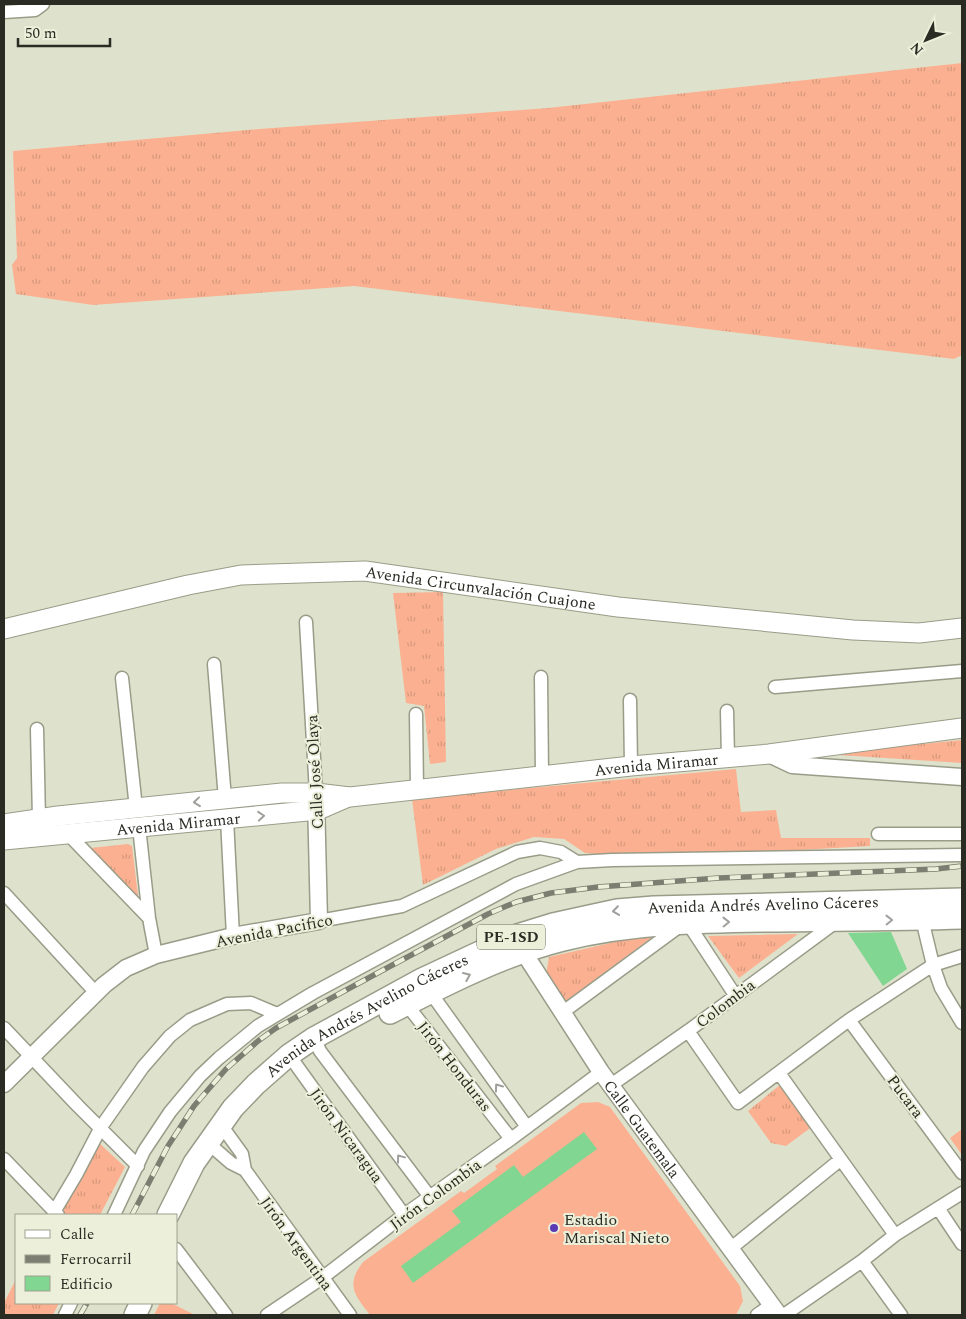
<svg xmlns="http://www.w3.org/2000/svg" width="966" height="1319" viewBox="0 0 966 1319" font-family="Spectral,serif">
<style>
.grass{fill:url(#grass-tufts)}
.pitch{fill:#fbb191}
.building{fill:#81d692}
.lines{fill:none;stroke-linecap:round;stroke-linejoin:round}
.minor-casing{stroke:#999c88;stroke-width:15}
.tertiary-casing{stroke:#999c88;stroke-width:19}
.secondary-casing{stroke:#999c88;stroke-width:21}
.trunk-casing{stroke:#999c88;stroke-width:24}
.minor{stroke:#fff;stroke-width:12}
.tertiary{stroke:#fff;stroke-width:16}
.secondary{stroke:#fff;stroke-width:19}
.trunk{stroke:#fff;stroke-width:21}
.rail-casing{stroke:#7b7e70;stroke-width:5.5}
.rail{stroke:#ecefd9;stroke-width:4;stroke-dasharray:11;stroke-linecap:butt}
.oneway{stroke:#9fa09c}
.poi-dot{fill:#5a3bb3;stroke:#ecefd9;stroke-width:2}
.labels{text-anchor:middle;stroke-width:4;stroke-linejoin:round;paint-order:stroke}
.shield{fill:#ecefd9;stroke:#64665a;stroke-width:1}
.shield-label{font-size:15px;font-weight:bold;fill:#2a2b23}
.street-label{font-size:16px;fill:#2a2b23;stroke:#ecefd9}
.poi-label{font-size:16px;fill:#2a2b23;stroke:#ecefd9;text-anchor:start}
</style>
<defs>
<pattern id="grass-tufts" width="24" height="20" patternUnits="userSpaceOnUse" patternTransform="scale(1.25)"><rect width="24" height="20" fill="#fbb191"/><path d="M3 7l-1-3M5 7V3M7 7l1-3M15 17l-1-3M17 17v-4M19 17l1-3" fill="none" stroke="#d7987d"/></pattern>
</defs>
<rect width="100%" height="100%" fill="#dee2cc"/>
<path class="grass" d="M 962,63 L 962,355 L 954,359 L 354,286 L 93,305 L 16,294 L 12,265 L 17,258 L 13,151 L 259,129 L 548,108 Z
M 443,592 L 446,762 L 430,764 L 424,706 L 406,703 L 393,593 Z
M 962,740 L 962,763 L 824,754 Z
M 736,769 L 741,812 L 776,810 L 781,838 L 870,838 L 870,846 L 782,851 L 610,855 L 585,853 L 564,839 L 534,837 L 496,849 L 423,885 L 412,799 Z
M 128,844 L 132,846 L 138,896 L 134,899 L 88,851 L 90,848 Z
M 798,934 L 739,978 L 708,936 Z
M 632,938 L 651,938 L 565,1002 L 546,975 L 549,957 Z
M 781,1084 L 813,1126 L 786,1146 L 771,1143 L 748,1111 Z
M 98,1142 L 125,1167 L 100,1215 L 66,1215 L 62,1212 Z
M 16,1279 L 16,1303 L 59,1303 L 53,1315 L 4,1315 L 4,1303 Z"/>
<path class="pitch" d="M 598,1102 L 610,1107 L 740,1286 L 743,1301 L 736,1315 L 370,1315 C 355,1295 345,1285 363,1262 L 461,1191 L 464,1193 L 497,1169 L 495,1166 L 581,1103 Z
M 962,1129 L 962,1155 L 950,1138 Z
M 160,1303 L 171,1303 L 195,1315 L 154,1315 Z"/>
<path class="building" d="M 891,932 L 907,969 L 883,986 L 848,933 Z
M 584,1132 L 597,1149 L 413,1283 L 401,1266 L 461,1222 L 452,1211 L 514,1165 L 523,1177 Z"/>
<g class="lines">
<g class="minor-casing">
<path id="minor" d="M 4,12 L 35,10 L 43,4
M 306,622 L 316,793
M 214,664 L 225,799
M 541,677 L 542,776
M 122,678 L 136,808
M 775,687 L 962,671
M 630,700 L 631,766
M 727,711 L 728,758
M 416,714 L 417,789
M 37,729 L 39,819
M 227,819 L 233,936
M 139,827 L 149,918 L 156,955
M 68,834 L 149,918
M 878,834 L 962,834
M 4,893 L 96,993
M 319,921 L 402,906 L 517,852 L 540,848 L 561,852 L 577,862
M 687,922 L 735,995
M 962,956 L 933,965 L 941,988 L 962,1023
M 428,989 L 527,1127
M 404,1001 L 511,1139
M 563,1012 L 680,926
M 849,1020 L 962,1173
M 4,1028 L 78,1106 L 138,1166
M 688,1031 L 738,1103 L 849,1020 L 933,965 L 921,915
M 314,1038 L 320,1051 L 430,1197
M 289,1055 L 404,1215
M 779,1073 L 895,1235
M 611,1085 L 688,1031 L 836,922
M 221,1125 L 242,1154 L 245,1170 L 350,1315
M 208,1143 L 231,1163 L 245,1170
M 4,1159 L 58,1215
M 938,1208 L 962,1244
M 54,1212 L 76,1175 L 101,1127 L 143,1067 L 170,1036 L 190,1020 L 227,1004 L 251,1003 L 277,1014
M 114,1215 L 144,1151 L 170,1112 L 200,1076 L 219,1058 L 258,1026 L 313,993 L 516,884 L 577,862 L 612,860 L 962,855
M 176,1249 L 226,1315
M 730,1249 L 840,1160
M 862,1261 L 901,1315
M 65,1315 L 71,1303
M 267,1315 L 322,1278 L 404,1215 L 511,1139 L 601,1072
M 757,1315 L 771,1305
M 784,1315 L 862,1261 L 895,1235 L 962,1193"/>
</g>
<g class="tertiary-casing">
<g id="tertiary">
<path d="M 769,754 L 792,765 L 962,777"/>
<path id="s1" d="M 517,942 L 601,1072 L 779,1315"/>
<path d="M 4,1084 L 104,985 L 126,968 L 156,955 L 233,936 L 319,921 L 316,798"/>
</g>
</g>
<g class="secondary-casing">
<g id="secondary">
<path id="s2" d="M 4,629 L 188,585 L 241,575 L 365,571 L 618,607 L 853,630 L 919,633 L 962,628"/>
<path id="s3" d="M 4,824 L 58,816 L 282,793 L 316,793 L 350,797 L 631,766 L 769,754 L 962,728"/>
<path id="s4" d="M 4,840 L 318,810 L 348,797"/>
</g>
</g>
<g class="trunk-casing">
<g id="trunk">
<path d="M 390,1013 C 445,985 503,955 563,940 C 631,923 700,922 770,921 C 834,920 898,920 962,918"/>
<path id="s5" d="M 168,1215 L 194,1163 L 233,1108 L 256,1084 L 289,1055 L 314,1038 L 422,979 L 514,936 L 553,924 L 594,915 L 617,910 L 654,907 L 962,899"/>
<path d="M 135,1315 L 141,1303"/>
</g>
</g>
<use href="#minor" class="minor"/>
<use href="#tertiary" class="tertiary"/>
<use href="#secondary" class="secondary"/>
<use href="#trunk" class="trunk"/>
<g class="rail-casing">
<path id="rail" d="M 132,1215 L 168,1146 L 194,1106 L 226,1069 L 258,1041 L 276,1028 L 385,969 L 488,914 L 516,902 L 551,893 L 598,887 L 719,878 L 936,869 L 962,866
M 80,1315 L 87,1303"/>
</g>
<use href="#rail" class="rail"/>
</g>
<defs><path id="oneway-chevron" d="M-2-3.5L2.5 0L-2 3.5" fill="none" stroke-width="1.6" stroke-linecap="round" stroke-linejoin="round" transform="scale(1.25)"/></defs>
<g class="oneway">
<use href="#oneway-chevron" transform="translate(197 802) rotate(174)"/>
<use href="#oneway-chevron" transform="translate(261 816) rotate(-5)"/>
<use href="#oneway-chevron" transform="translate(616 911) rotate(172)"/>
<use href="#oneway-chevron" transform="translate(889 920) rotate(-1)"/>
<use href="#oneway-chevron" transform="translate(726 922) rotate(-1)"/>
<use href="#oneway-chevron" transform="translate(467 976) rotate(-23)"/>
<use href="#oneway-chevron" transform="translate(498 1087) rotate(-126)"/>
<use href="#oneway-chevron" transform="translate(400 1158) rotate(-127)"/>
</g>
<circle class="poi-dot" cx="554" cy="1228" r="5"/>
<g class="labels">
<rect class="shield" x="477" y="924.5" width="68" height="25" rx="4"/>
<g class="shield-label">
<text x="511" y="942">PE-1SD</text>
</g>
<g class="street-label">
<text dy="6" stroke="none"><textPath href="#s2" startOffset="484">Avenida Circunvalación Cuajone</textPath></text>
<text dy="6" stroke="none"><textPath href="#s3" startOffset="656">Avenida Miramar</textPath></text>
<text transform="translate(314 772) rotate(-93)" y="6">Calle José Olaya</text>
<text dy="6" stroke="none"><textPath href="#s4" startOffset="175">Avenida Miramar</textPath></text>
<text dy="6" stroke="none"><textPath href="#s5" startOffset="710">Avenida Andrés Avelino Cáceres</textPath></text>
<text transform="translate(274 930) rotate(-11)" y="6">Avenida Pacifico</text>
<text transform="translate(725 1003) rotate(-37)" y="6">Colombia</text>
<text dy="6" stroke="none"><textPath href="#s5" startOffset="290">Avenida Andrés Avelino Cáceres</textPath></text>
<text transform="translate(455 1066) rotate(52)" y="6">Jirón Honduras</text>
<text transform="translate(906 1096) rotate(53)" y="6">Pucara</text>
<text dy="6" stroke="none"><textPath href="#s1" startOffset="225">Calle Guatemala</textPath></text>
<text transform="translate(347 1135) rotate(54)" y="6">Jirón Nicaragua</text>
<text transform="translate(435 1194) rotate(-36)" y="6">Jirón Colombia</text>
<text transform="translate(297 1243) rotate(54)" y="6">Jirón Argentina</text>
</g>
<g class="poi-label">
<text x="564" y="1225">Estadio<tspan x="564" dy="18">Mariscal Nieto</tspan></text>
</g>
</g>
<rect width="966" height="1319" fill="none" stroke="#2a2b23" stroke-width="10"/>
<rect x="15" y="1214" width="162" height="90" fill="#ecefd9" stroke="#9ea190"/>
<rect x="25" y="1230" width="25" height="8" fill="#ffffff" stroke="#9ea190"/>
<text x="60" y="1239" font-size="15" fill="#2a2b23">Calle</text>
<rect x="25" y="1255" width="25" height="8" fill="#7b7e70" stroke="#9ea190"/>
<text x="60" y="1264" font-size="15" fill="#2a2b23">Ferrocarril</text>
<rect x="25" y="1276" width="25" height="15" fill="#81d692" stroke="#9ea190"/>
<text x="60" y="1289" font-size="15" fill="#2a2b23">Edificio</text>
<g transform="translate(926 40) rotate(227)" stroke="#ecefd9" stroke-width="4" paint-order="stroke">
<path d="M0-4L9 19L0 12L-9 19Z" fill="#2a2b23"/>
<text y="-8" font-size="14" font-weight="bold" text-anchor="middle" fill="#2a2b23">N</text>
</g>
<path d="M18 38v8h92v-8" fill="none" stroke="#2a2b23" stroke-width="2.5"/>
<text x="25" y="38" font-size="15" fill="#2a2b23" stroke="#ecefd9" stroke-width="4" paint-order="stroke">50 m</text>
</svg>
